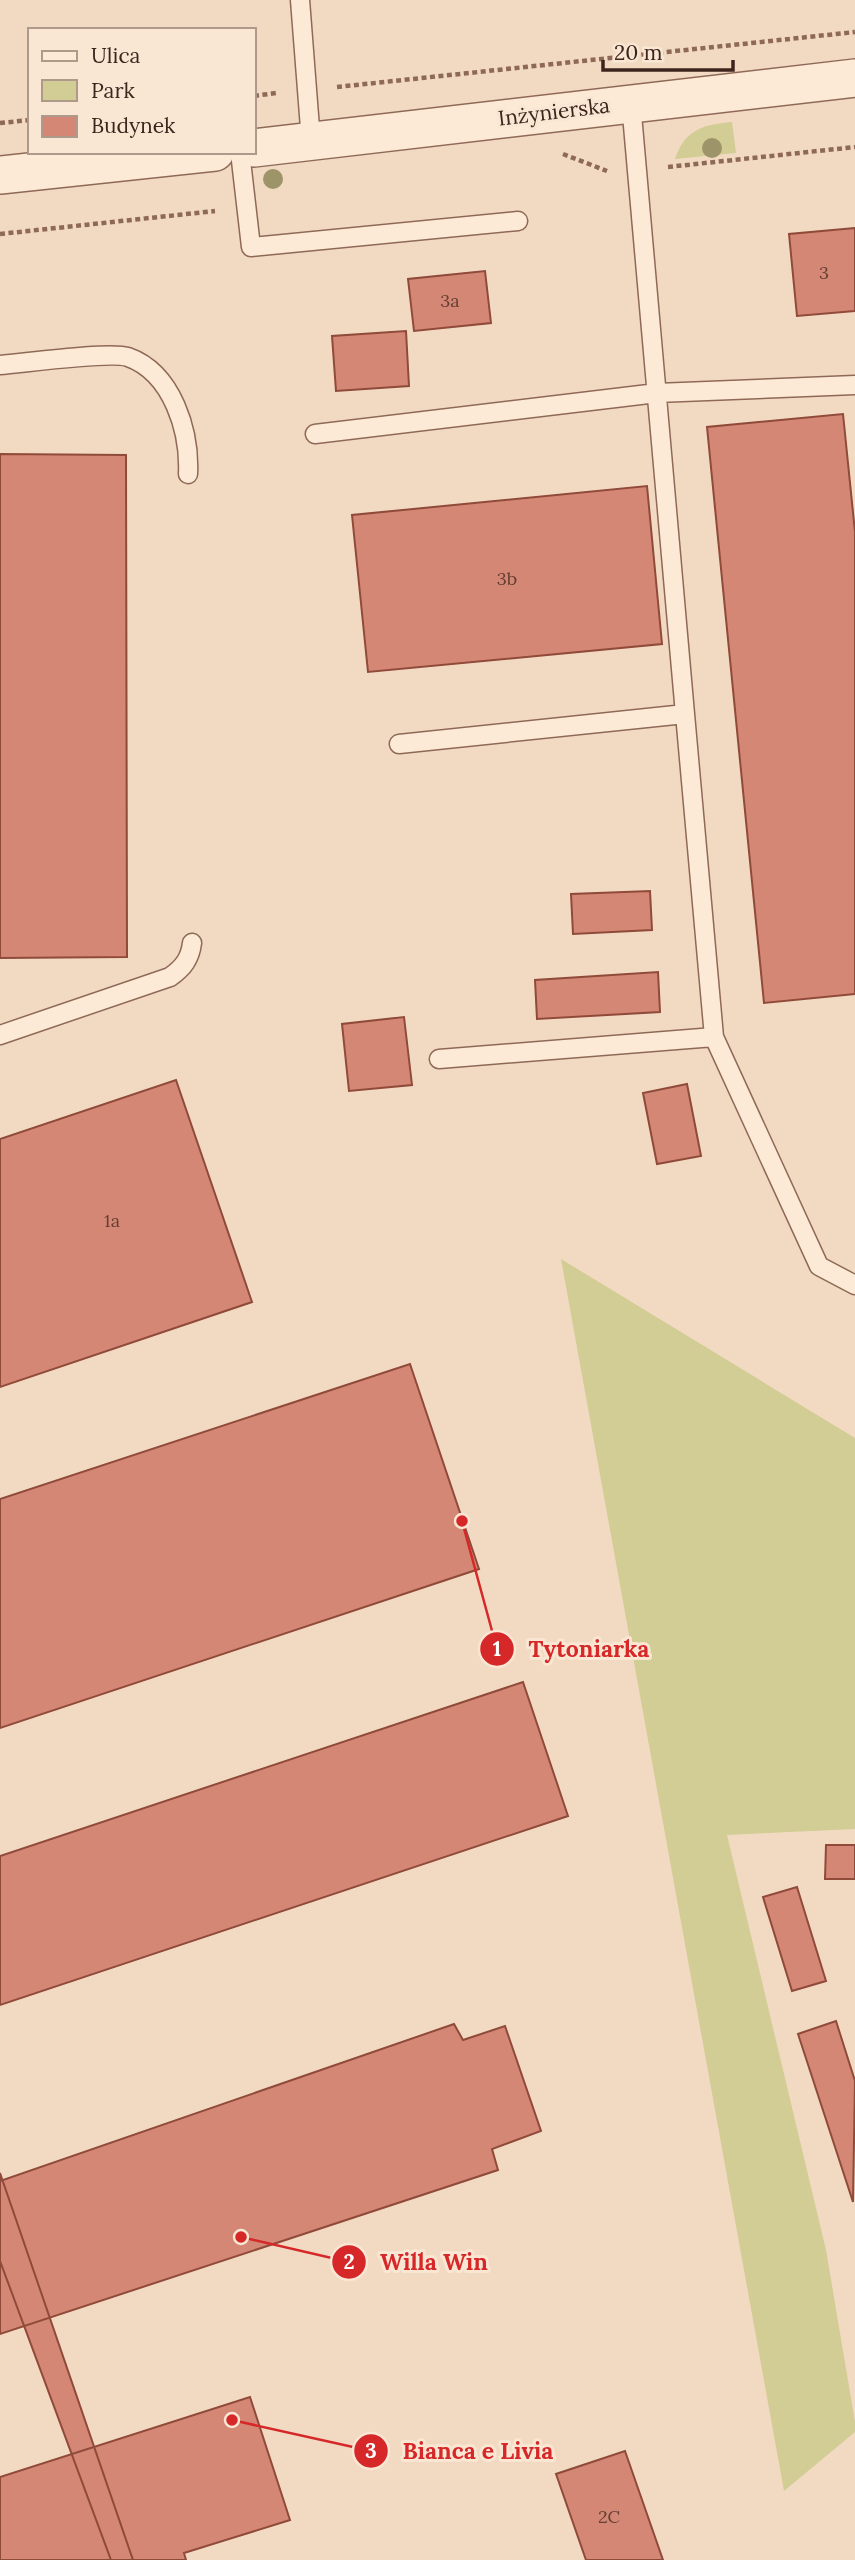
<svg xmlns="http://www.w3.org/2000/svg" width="855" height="2560" viewBox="0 0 855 2560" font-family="Lora,serif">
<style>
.green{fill:#d2cc95}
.building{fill:#d48774;stroke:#904a3a;stroke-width:2}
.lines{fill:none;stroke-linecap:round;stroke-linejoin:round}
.lane-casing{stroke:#8f6957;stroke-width:21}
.street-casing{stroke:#8f6957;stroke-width:40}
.path{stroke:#8f6957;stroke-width:4.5;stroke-dasharray:5 3.5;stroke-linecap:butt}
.lane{stroke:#fce9d6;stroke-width:18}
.street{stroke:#fce9d6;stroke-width:37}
.tree{fill:#9e9469}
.labels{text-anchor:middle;stroke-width:6;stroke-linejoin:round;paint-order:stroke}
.number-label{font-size:18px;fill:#633e33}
.street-label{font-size:21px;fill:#3d251d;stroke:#f9e6d3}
.leader{fill:none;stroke:#d62828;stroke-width:2.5}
.callout-dot{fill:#d62828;stroke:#f9e6d3;stroke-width:2.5}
.mark-label{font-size:21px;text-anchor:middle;font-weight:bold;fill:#fff}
.callout-label{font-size:23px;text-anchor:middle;font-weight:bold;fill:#d62828;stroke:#f9e6d3;stroke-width:6;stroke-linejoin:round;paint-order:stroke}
</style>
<rect width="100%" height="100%" fill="#f2dac2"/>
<path class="green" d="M 732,122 L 736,153 L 675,159 C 685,129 703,125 732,122 Z
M 561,1259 L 855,1438 L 855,1829 L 727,1835 L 826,2250 L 855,2422 L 855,2432 L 784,2491 Z"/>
<path class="building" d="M 855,228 L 855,311 L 797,316 L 789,234 Z
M 485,271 L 491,323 L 414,331 L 408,279 Z
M 406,331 L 409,386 L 336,391 L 332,336 Z
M 843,414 L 855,532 L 855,994 L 764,1003 L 707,427 Z
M 0,454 L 126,455 L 127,957 L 0,958 Z
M 647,486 L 662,644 L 368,672 L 352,515 Z
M 650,891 L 652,930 L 573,934 L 571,894 Z
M 658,972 L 660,1012 L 537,1019 L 535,980 Z
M 404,1017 L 412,1085 L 349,1091 L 342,1024 Z
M 176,1080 L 252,1302 L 0,1387 L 0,1139 Z
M 687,1084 L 701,1156 L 657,1164 L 643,1093 Z
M 410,1364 L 479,1569 L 0,1728 L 0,1499 Z
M 523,1682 L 568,1816 L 0,2005 L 0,1856 Z
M 826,1845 L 855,1845 L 855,1879 L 825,1879 Z
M 797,1887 L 826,1981 L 792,1991 L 763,1897 Z
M 836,2021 L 855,2081 L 853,2202 L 798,2034 Z
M 454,2024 L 463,2040 L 505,2026 L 541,2131 L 492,2149 L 498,2170 L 0,2334 L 0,2181 Z
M 0,2173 L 133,2560 L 111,2560 L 0,2261 Z
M 250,2397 L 290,2520 L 184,2553 L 186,2560 L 0,2560 L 0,2477 Z
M 625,2451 L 663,2560 L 586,2560 L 556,2474 Z"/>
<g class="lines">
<g class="lane-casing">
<path id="lane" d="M 300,0 L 311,141
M 240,152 L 251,247 L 518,221
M 0,365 C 25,363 110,351 128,357 C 173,373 190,432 188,474
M 315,434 L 657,393 L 855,385
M 399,744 L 685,714 L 631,103
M 0,1035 L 170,977 C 183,968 190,959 192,943
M 714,1037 L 819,1266 L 855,1285
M 439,1059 L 714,1037 L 685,714"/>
</g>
<g class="street-casing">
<path id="street" d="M 254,148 L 855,78
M 0,175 L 215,152"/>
</g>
<path class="path" d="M 337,87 L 855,32
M 254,96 L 276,93
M 0,123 L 30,120
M 563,154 L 607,171
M 668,167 L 855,147
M 0,234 L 215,211"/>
<use href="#lane" class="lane"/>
<use href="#street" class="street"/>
</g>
<g class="tree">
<circle cx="712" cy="148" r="10"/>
<circle cx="273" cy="179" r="10"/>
</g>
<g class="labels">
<g class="number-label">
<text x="824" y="279">3</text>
<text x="450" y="307">3a</text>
<text x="507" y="585">3b</text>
<text x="112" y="1227">1a</text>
<text x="609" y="2523">2C</text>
</g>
<g class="street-label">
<text transform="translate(554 112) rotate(-7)" y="7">Inżynierska</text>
</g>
</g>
<path class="leader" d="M462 1521L497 1649M241 2237L349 2262M232 2420L371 2451"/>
<g class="callout-dot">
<circle cx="462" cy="1521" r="7"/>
<circle cx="241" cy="2237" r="7"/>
<circle cx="232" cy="2420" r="7"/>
<circle cx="497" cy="1649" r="18"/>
<circle cx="349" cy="2262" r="18"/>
<circle cx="371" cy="2451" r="18"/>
</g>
<g class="mark-label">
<text x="497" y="1656">1</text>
<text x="349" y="2269">2</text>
<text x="371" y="2458">3</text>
</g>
<g class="callout-label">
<text x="589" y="1657">Tytoniarka</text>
<text x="434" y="2270">Willa Win</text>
<text x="478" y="2459">Bianca e Livia</text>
</g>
<rect x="28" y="28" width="228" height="126" fill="#f9e6d3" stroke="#ae998a" stroke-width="2"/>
<rect x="42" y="51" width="35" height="10" fill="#fce9d6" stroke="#ae998a" stroke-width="2"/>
<text x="91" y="63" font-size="21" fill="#3d251d">Ulica</text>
<rect x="42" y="80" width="35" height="21" fill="#d2cc95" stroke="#ae998a" stroke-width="2"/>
<text x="91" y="98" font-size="21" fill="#3d251d">Park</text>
<rect x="42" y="116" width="35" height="21" fill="#d48774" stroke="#ae998a" stroke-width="2"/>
<text x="91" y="133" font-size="21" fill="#3d251d">Budynek</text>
<path d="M603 60v10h130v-10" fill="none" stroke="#3d251d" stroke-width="3.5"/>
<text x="614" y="60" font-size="21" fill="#3d251d" stroke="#f9e6d3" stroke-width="5" paint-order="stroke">20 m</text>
</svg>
